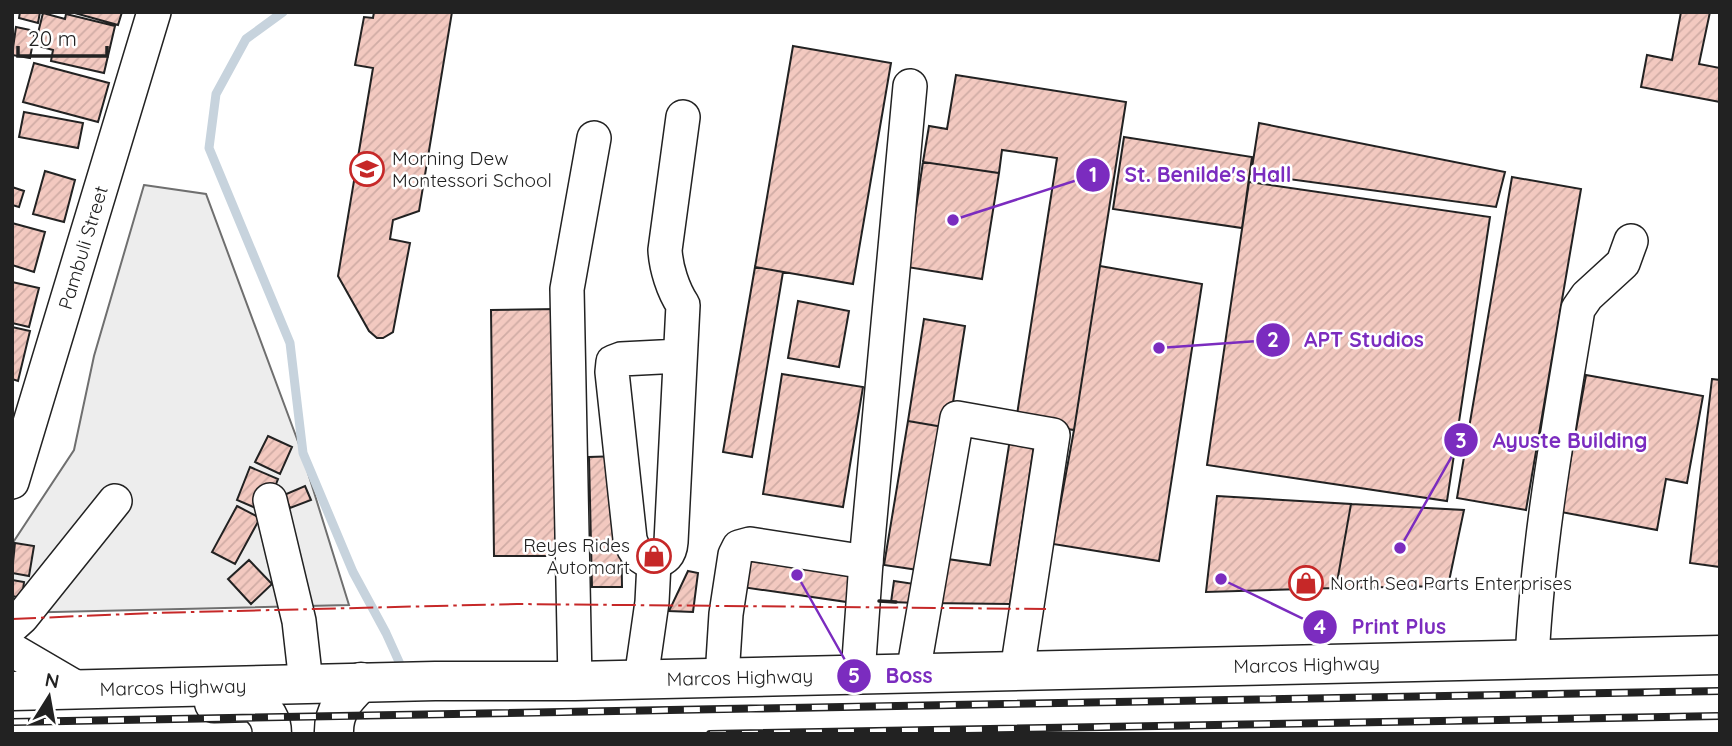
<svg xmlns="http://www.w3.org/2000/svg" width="1732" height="746" viewBox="0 0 1732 746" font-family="Quicksand,sans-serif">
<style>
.parking{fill:#ededed;stroke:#6f6f6f;stroke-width:2}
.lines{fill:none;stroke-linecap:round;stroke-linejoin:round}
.stream{stroke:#c7d3dd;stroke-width:9}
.building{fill:url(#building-hatch);stroke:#222;stroke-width:2}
.minor-casing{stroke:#222;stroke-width:36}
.major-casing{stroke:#222;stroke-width:41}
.minor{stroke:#fff;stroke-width:33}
.major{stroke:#fff;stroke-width:38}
.rail-casing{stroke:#222;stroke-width:8}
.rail{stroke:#fff;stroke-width:5;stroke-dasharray:16;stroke-linecap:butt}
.wall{stroke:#222;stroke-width:3.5}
.power{stroke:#c62828;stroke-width:2;stroke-dasharray:24 5 3.5 5;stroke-linecap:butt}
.labels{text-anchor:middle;stroke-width:5;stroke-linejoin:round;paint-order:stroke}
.poi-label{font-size:19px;fill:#222;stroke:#fff;text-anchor:start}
.street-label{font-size:19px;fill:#222;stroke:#fff}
.leader{fill:none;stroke:#7b2cbf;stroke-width:2.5}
.callout-dot{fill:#7b2cbf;stroke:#fff;stroke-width:2.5}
.mark-label{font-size:21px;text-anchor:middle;font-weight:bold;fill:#fff}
.callout-label{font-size:21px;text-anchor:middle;font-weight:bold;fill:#7b2cbf;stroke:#fff;stroke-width:5;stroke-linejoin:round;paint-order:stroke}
</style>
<defs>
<pattern id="building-hatch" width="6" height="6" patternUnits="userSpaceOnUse" patternTransform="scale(1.75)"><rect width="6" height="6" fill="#f3c9c0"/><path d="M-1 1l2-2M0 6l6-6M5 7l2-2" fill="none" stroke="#d0aca5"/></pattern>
</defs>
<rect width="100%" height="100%" fill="#fff"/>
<path class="parking" d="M 144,185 L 206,194 L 300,447 L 349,605 L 12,613 L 12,544 L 74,450 L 94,356 Z"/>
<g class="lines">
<path class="stream" d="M 283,12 L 246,39 L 216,94 L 209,148 L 290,343 L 303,453 L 353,572 L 386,633 L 400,664"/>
</g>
<path class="building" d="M 20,12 L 40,12 L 38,23 L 19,18 Z
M 71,12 L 122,12 L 118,25 Z
M 374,12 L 452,12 L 419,211 L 393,220 L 390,239 L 410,243 L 393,332 L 383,338 L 377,338 L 369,331 L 338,276 L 373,68 L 355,65 L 364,17 L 373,18 Z
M 1681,12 L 1710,12 L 1699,64 L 1720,68 L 1720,102 L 1641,87 L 1647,55 L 1672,60 Z
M 43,13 L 65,19 L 66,14 L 115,26 L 104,73 L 51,61 L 53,50 L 35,45 Z
M 16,27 L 35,31 L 30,58 L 12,55 Z
M 793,46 L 891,63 L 853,284 L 755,267 Z
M 34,63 L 109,83 L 98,122 L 23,102 Z
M 956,75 L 1126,102 L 1074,430 L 1016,421 L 1057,158 L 1002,150 L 999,173 L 923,162 L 929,126 L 947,129 Z
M 24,112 L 83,123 L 78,148 L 19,137 Z
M 1259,123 L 1505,172 L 1496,207 L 1251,174 Z
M 1124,137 L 1252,157 L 1242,228 L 1113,209 Z
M 923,162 L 999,173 L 982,279 L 907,267 Z
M 45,171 L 75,180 L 64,222 L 33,214 Z
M 1512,177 L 1581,189 L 1526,510 L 1457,498 Z
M 1249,182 L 1490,217 L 1447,501 L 1207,465 Z
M 12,187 L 24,191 L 19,207 L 12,205 Z
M 12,223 L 45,232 L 34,272 L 12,265 Z
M 1100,266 L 1202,284 L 1159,561 L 1053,544 L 1074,430 Z
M 755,267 L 783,272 L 752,457 L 723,452 Z
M 12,282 L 39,288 L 29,327 L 12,323 Z
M 798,301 L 849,311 L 839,367 L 788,358 Z
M 557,309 L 560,556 L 494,556 L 491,310 Z
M 924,319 L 965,326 L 949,428 L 908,421 Z
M 12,327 L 30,331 L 18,381 L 12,379 Z
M 782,374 L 863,387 L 843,507 L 763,494 Z
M 1586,375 L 1703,396 L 1687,483 L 1666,479 L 1657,530 L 1561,512 Z
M 1712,379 L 1720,380 L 1720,567 L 1690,563 Z
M 908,421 L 949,428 L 925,571 L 884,565 Z
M 1037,425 L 1010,604 L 927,603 L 933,557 L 990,565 L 1010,439 Z
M 268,436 L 292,447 L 280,474 L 255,462 Z
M 620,456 L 622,587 L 592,587 L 589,457 Z
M 250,467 L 278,479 L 265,512 L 237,500 Z
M 305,486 L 311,500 L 290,508 L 284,495 Z
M 1217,496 L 1351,504 L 1336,588 L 1206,592 Z
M 1351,504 L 1464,510 L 1448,586 L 1336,588 Z
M 237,506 L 260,518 L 235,564 L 212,552 Z
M 15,543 L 34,546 L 29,576 L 12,573 Z
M 747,548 L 853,563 L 847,602 L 742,587 Z
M 249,560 L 272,584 L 251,604 L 228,579 Z
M 688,571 L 698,573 L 693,612 L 669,611 Z
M 12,580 L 24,582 L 22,598 L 12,596 Z
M 894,581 L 921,585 L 918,603 L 891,602 Z"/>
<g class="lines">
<g class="minor-casing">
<g id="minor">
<path d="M 680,356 L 621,359 L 613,362 L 612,372 L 630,539 C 634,553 640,558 654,563 C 665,558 670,555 671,542 L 683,305 C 673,290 666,268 665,250 L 683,117"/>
<path id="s1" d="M 12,482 L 154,12"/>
<path d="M 270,500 L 299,621 L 306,683"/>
<path d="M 866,562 L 910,86"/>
<path d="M 12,626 L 22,617 L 115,501"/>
<path d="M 12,650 L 77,688"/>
<path d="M 1532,659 C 1538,541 1559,425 1578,309 L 1587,296 L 1623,263 L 1631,241"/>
<path d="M 913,673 L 957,418 L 1053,435 L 1017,671"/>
<path d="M 722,677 L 726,614 L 735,555 L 739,547 L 750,544 L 866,562 L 858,674"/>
<path d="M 641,679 L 652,602 L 654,563"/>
<path d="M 575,681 L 567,289 L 594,138"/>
</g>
</g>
<g class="major-casing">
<g id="major">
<path id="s2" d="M 12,691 L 435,681 L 575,681 L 1720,655"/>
<path d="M 214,703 L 255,702 C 266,712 272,719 272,734"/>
<path d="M 334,734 C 333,710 345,698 361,682"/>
</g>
</g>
<use href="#minor" class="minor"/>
<use href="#major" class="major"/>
<g class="rail-casing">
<path id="rail" d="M 12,722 L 1720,691
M 710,734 L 1720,716"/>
</g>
<use href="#rail" class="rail"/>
<path class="wall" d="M 879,601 L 896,602"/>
<path class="power" d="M 12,619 L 152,613 L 517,604 L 1046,609"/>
</g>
<defs>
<g id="school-ring" transform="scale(1.75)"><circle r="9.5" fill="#fff" stroke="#c62828" stroke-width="1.5"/><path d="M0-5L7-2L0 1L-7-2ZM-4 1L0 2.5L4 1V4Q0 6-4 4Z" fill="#c62828"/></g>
<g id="shop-ring" transform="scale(1.75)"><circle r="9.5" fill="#fff" stroke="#c62828" stroke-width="1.5"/><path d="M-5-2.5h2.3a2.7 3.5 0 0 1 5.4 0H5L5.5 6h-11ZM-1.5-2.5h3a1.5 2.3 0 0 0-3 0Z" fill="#c62828"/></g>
</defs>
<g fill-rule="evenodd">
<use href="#school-ring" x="367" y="169"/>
<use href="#shop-ring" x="654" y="556"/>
<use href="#shop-ring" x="1306" y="583"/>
</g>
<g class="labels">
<g class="poi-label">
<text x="392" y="165">Morning Dew<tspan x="392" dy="22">Montessori School</tspan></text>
<text x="630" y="552" text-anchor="end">Reyes Rides<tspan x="630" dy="22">Automart</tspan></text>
<text x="1330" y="590">North Sea Parts Enterprises</text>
</g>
<g class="street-label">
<text dy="7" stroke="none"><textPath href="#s1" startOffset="245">Pambuli Street</textPath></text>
<text dy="7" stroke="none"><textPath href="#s2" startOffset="1295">Marcos Highway</textPath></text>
<text dy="7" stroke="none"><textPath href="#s2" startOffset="728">Marcos Highway</textPath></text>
<text dy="7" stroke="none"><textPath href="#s2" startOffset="161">Marcos Highway</textPath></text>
</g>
</g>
<path class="leader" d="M953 220L1093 175M1159 348L1273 340M1400 548L1461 440M1221 579L1320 627M797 575L854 676"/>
<g class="callout-dot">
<circle cx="953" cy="220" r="7"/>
<circle cx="1159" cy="348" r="7"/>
<circle cx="1400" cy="548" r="7"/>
<circle cx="1221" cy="579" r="7"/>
<circle cx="797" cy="575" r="7"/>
<circle cx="1093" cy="175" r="18"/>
<circle cx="1273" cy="340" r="18"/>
<circle cx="1461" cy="440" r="18"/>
<circle cx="1320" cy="627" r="18"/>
<circle cx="854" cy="676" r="18"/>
</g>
<g class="mark-label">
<text x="1093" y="182">1</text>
<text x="1273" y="347">2</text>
<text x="1461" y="448">3</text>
<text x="1320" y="634">4</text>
<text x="854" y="683">5</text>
</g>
<g class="callout-label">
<text x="1208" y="182">St. Benilde's Hall</text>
<text x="1364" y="347">APT Studios</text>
<text x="1570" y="448">Ayuste Building</text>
<text x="1399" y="634">Print Plus</text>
<text x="909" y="683">Boss</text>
</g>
<rect width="1732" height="746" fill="none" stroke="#222222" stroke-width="28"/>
<g transform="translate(49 697) rotate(11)" stroke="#ffffff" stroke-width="5" paint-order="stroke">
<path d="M0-5L12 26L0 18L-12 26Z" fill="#222222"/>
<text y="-10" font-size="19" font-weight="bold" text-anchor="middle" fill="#222222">N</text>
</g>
<path d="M18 46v10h89v-10" fill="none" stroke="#222222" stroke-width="3.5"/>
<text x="28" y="46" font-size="21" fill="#222222" stroke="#ffffff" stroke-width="5" paint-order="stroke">20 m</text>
</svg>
